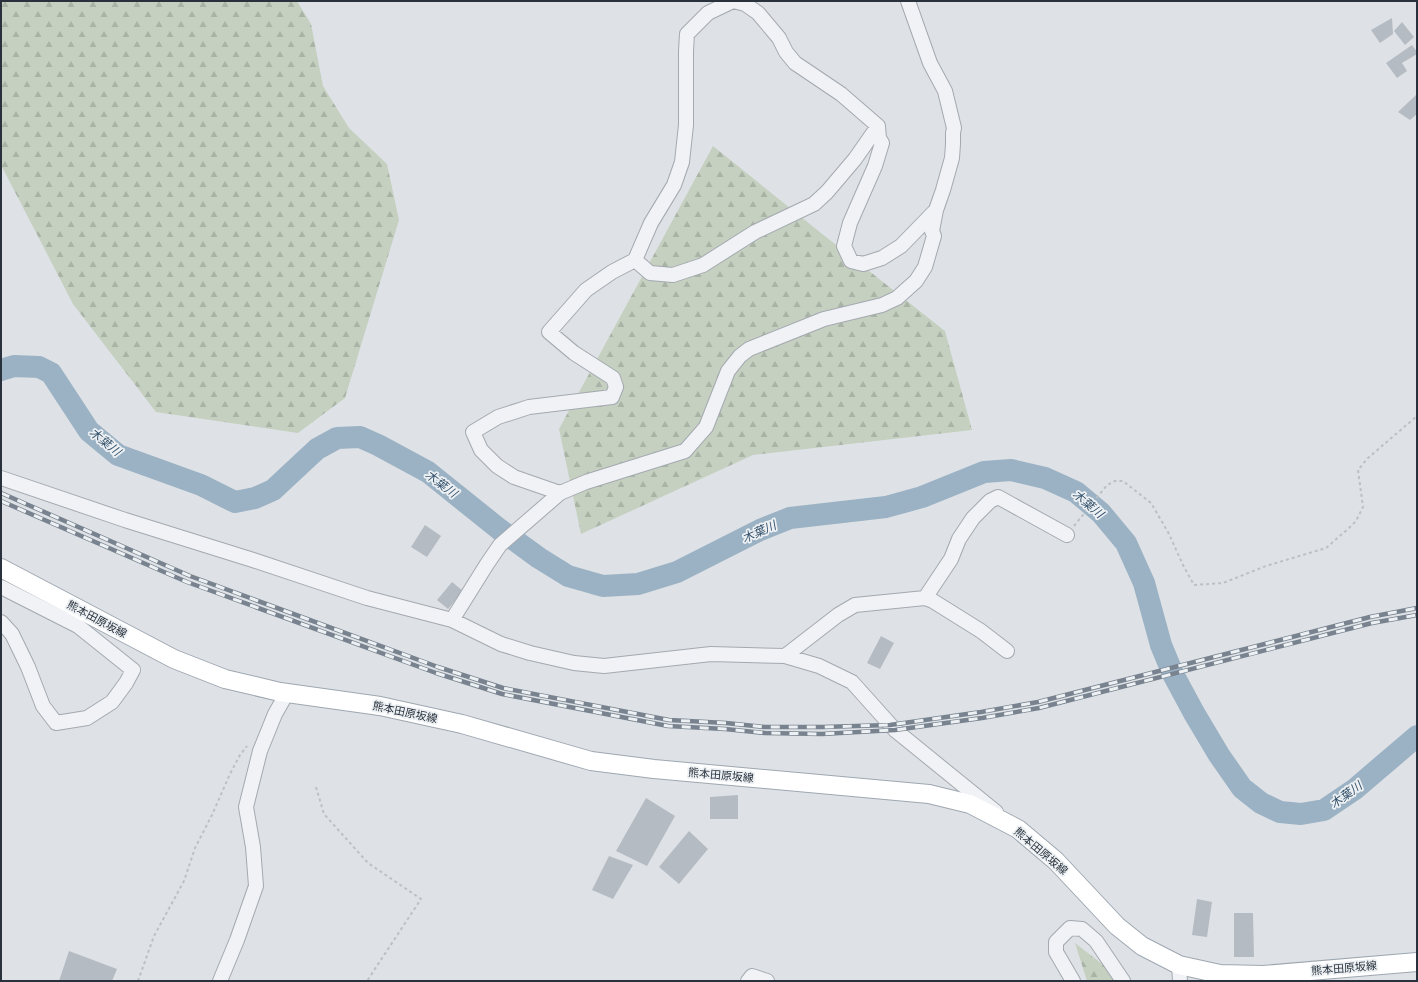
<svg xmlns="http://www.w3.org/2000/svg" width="1418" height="982" viewBox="0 0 1418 982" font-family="'Golos Text','Noto Sans JP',sans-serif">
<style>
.forest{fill:url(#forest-firs)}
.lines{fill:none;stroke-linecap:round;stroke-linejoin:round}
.river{stroke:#9bb2c4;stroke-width:22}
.building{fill:#b5bbc3}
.minor-casing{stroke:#a4a9b0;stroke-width:16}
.major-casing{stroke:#9ea7b1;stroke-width:20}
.path{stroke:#bcc0c5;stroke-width:2;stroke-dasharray:3 3;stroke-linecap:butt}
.minor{stroke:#f0f2f5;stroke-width:14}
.major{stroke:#fff;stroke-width:18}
.rail-casing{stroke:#78838f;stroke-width:4.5}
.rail{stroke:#edf1f4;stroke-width:3;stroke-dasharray:9;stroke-linecap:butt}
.labels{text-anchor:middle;stroke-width:3.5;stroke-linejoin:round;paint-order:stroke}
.street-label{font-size:11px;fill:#28313c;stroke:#edf1f4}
.water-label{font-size:12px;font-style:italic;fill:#36536d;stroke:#edf1f4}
</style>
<defs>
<pattern id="forest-firs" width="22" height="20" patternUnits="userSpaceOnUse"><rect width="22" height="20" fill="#c5d0c0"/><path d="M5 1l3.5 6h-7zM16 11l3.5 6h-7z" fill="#a9b3a6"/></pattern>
</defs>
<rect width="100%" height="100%" fill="#dee2e6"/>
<path class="forest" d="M 1,1 L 297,1 L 311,24 L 323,86 L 349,128 L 387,164 L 399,220 L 345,398 L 298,433 L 156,412 L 73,304 L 1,165 Z
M 713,146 L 821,233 L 945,331 L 972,430 L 753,455 L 581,534 L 559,429 Z
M 1075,943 L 1124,981 L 1087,981 Z"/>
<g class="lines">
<path class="river" d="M 1,370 L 14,366 L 39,367 L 51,373 L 89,431 L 118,455 L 201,485 L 235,502 L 255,498 L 273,490 L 317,449 L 337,438 L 360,437 L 378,445 L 428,472 L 499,529 L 539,558 L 568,576 L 603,586 L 638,584 L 677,572 L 760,530 L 790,518 L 886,507 L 922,497 L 984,472 L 1011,470 L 1045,478 L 1076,492 L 1101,513 L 1126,543 L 1144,583 L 1161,645 L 1173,674 L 1194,713 L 1219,755 L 1242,788 L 1261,803 L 1280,812 L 1301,814 L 1324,810 L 1355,789 L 1417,736"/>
</g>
<path class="building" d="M 1392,18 L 1393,34 L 1380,43 L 1371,30 Z
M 1402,22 L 1414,37 L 1405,45 L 1394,31 Z
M 1412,45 L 1417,52 L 1417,54 L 1402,63 L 1407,71 L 1397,78 L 1386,63 Z
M 1417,94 L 1417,114 L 1410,120 L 1398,112 Z
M 425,525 L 441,536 L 427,557 L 411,547 Z
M 452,582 L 463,591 L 448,609 L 437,600 Z
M 881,636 L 894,643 L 880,669 L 867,663 Z
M 738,795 L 738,819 L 710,819 L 710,797 Z
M 646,798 L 675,816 L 647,866 L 616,851 Z
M 689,831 L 708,849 L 679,884 L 659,867 Z
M 609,856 L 633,865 L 613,899 L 592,890 Z
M 1197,899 L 1212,902 L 1207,937 L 1192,935 Z
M 1234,913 L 1253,913 L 1254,957 L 1234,957 Z
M 69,951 L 117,969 L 112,981 L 59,981 Z"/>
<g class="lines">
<g class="minor-casing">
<path id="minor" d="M 635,260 L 650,273 L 673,275 L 703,265 L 755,232 L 814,204 L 827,192 L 855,159 L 878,126
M 1,478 L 125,520 L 253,560 L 367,598 L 452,620 L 501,644 L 530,653 L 574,663 L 604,666 L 711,654 L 785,656 L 819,666 L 852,682 L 895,730 L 996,812
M 560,493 L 514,477 L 497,466 L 481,450 L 473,432 L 498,417 L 529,407 L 612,397 L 616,387 L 613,378 L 574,353 L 549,332 L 586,290 L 612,272 L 635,260 L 651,223 L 674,185 L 682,162 L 686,125 L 686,51 L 687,34 L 708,13 L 733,1 L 745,4 L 758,13 L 779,38 L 786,52 L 795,63 L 841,94 L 878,126 L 879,138 L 882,143 L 875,166 L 850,223 L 844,246 L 851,261 L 863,264 L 882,258 L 901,246 L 936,210
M 1,587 L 78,626 L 133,670 L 126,683 L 112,702 L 87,718 L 56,723 L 43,706 L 28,667 L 12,634 L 1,622
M 925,598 L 951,559 L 959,539 L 973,518 L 990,501 L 998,497 L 1067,535
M 452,620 L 487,564 L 500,545 L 560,493 L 586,482 L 685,451 L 706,427 L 728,371 L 740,356 L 749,349 L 824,319 L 882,305 L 897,298 L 916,281 L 925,267 L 934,236 L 932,231 L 936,210 L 943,190 L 952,158 L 953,144 L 953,133 L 954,128 L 945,91 L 930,63 L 908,1
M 785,656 L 838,615 L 855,605 L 925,598 L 933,601 L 981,631 L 1007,651
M 1179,965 L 1180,981
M 220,981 L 237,940 L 256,886 L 253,847 L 246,807 L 260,751 L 275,714 L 287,693
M 748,981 L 752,976 L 767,981
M 1073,981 L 1056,952 L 1056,942 L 1070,928 L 1082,929 L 1096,941 L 1123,981"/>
</g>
<g class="major-casing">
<path id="major" d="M 1,568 L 174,659 L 225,679 L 280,692 L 380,706 L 462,724 L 591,761 L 654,769 L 929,794 L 970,804 L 1018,829 L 1056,861 L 1117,926 L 1142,946 L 1179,965 L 1220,974 L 1263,975 L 1417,962"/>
</g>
<path class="path" d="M 1074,526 L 1107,485 L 1115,481 L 1123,481 L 1151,503 L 1168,532 L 1184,567 L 1194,585 L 1223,583 L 1266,566 L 1326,548 L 1349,528 L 1356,521 L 1363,507 L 1358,470 L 1368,458 L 1417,416
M 316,787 L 324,814 L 368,863 L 421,899 L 367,981
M 138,981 L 154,936 L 184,881 L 195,848 L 212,815 L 230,774 L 240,755 L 247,746"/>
<use href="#minor" class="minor"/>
<use href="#major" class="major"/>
<g class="rail-casing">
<path id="rail" d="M 1,493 L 190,576 L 438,667 L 503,688 L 669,720 L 726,723 L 765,727 L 822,727 L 890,725 L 981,712 L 1038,702 L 1370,617 L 1417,608
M 1,501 L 187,582 L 436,673 L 502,694 L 668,726 L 725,729 L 765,733 L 822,734 L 895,730 L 982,718 L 1039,708 L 1372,623 L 1417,615"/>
</g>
<use href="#rail" class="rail"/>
</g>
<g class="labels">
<g class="street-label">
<text transform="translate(97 619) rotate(28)" y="4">熊本田原坂線</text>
<text transform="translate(405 712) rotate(12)" y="4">熊本田原坂線</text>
<text transform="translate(721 775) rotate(5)" y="4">熊本田原坂線</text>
<text transform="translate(1041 851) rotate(40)" y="4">熊本田原坂線</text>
<text transform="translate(1344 968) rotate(-5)" y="4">熊本田原坂線</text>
</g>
<g class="water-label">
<text transform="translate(105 442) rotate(39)" y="4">木葉川</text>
<text transform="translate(441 484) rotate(37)" y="4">木葉川</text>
<text transform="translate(1088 504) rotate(40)" y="4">木葉川</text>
<text transform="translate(759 532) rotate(-24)" y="4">木葉川</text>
<text transform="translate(1346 795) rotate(-36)" y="4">木葉川</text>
</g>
</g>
<rect width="1418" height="982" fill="none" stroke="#28313c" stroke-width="4"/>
</svg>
